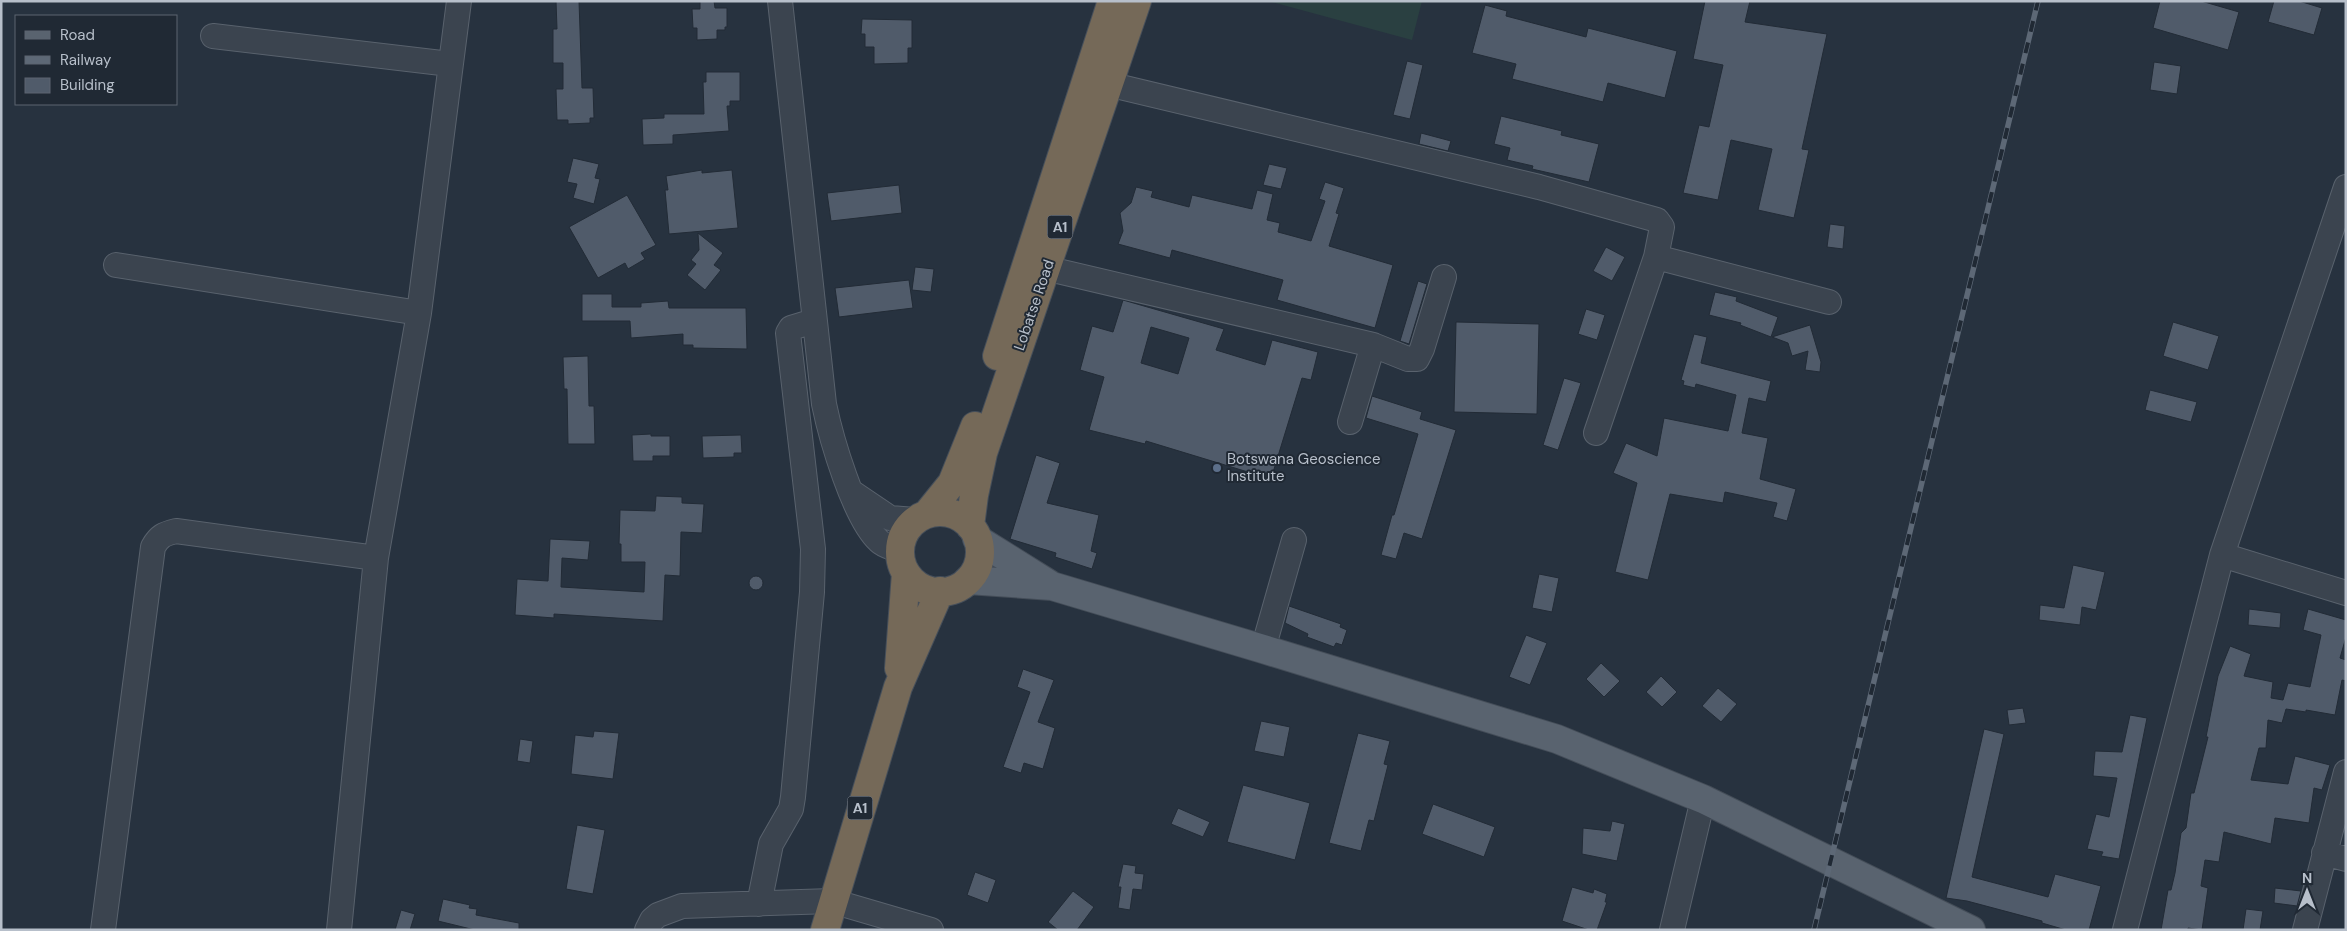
<svg xmlns="http://www.w3.org/2000/svg" width="2347" height="931" viewBox="0 0 2347 931" font-family="'DM Sans',sans-serif">
<style>
.green{fill:#2a4041}
.building{fill:#505b6a;stroke:#222b36;fill-rule:evenodd}
.lines{fill:none;stroke-linecap:round;stroke-linejoin:round}
.minor-casing{stroke:#59626d;stroke-width:26}
.major-casing{stroke:#444d58;stroke-width:30}
.highway-casing{stroke:#464f5a;stroke-width:30}
.minor{stroke:#3b444f;stroke-width:24}
.major{stroke:#59636f;stroke-width:28}
.highway{stroke:#756958;stroke-width:28}
.rail-casing{stroke:#5d6876;stroke-width:5.5}
.rail{stroke:#202934;stroke-width:4;stroke-dasharray:11;stroke-linecap:butt}
.service-dot{fill:#5c6f8a;stroke:#202934;stroke-width:2}
.labels{text-anchor:middle;stroke-width:4;stroke-linejoin:round;paint-order:stroke}
.shield{fill:#202934;stroke:#8a929d;stroke-width:1}
.shield-label{font-size:14px;font-weight:bold;fill:#b7bfca}
.street-label{font-size:15px;fill:#b7bfca;stroke:#202934}
.poi-label{font-size:15px;fill:#b7bfca;stroke:#202934;text-anchor:start}
</style>
<rect width="100%" height="100%" fill="#27323f"/>
<path class="green" d="M 1268,1 L 1422,1 L 1412,40 Z"/>
<path class="building" d="M 556,1 L 579,1 L 582,88 L 593,88 L 594,118 L 590,118 L 590,123 L 568,124 L 568,120 L 557,120 L 556,89 L 563,89 L 563,63 L 553,63 L 553,29 L 557,29 Z
M 700,1 L 714,1 L 715,8 L 727,8 L 727,27 L 725,27 L 725,30 L 717,30 L 717,39 L 697,40 L 697,28 L 693,28 L 692,9 L 700,9 Z
M 1705,1 L 1750,1 L 1745,22 L 1827,34 L 1802,149 L 1809,150 L 1794,218 L 1758,210 L 1772,149 L 1731,140 L 1718,200 L 1683,193 L 1699,125 L 1709,127 L 1723,65 L 1693,59 Z
M 2160,1 L 2201,1 L 2239,12 L 2228,50 L 2153,28 Z
M 2274,1 L 2299,1 L 2322,8 L 2314,35 L 2268,22 Z
M 1485,5 L 1507,11 L 1506,16 L 1586,37 L 1588,28 L 1677,51 L 1665,98 L 1608,83 L 1603,102 L 1512,79 L 1516,64 L 1472,53 Z
M 862,19 L 912,20 L 912,48 L 908,48 L 908,63 L 874,64 L 874,47 L 865,47 L 865,34 L 861,34 Z
M 1407,61 L 1423,65 L 1410,119 L 1393,115 Z
M 2154,62 L 2181,66 L 2177,94 L 2150,90 Z
M 706,72 L 740,72 L 740,101 L 730,101 L 730,106 L 727,106 L 729,131 L 673,135 L 673,144 L 643,145 L 642,119 L 664,118 L 664,114 L 704,114 L 703,82 L 706,82 Z
M 1501,116 L 1562,131 L 1561,135 L 1599,144 L 1589,182 L 1532,169 L 1533,166 L 1507,160 L 1510,148 L 1494,144 Z
M 1421,133 L 1451,141 L 1448,151 L 1419,144 Z
M 573,158 L 599,164 L 595,178 L 600,179 L 594,204 L 573,198 L 577,184 L 567,182 Z
M 1269,164 L 1287,168 L 1281,189 L 1263,185 Z
M 702,170 L 702,173 L 732,170 L 738,228 L 669,234 L 665,190 L 668,190 L 666,176 Z
M 1325,182 L 1344,188 L 1336,213 L 1339,214 L 1329,246 L 1393,265 L 1375,328 L 1277,300 L 1283,280 L 1172,250 L 1170,258 L 1118,244 L 1123,231 L 1120,213 L 1131,203 L 1136,187 L 1153,191 L 1151,197 L 1189,207 L 1192,195 L 1252,209 L 1257,190 L 1273,194 L 1267,220 L 1280,223 L 1278,232 L 1311,241 L 1325,201 L 1319,199 Z
M 899,185 L 902,213 L 831,221 L 827,193 Z
M 627,195 L 656,245 L 641,253 L 645,259 L 628,269 L 625,263 L 598,278 L 569,227 Z
M 1830,224 L 1845,226 L 1843,249 L 1827,247 Z
M 698,233 L 723,253 L 714,265 L 721,270 L 705,290 L 687,275 L 696,264 L 691,260 L 699,250 Z
M 1606,247 L 1625,257 L 1612,281 L 1593,271 Z
M 915,267 L 934,269 L 931,292 L 912,290 Z
M 909,280 L 913,308 L 839,317 L 835,288 Z
M 1418,281 L 1427,284 L 1409,344 L 1400,341 Z
M 1715,292 L 1737,297 L 1736,301 L 1778,317 L 1771,337 L 1740,325 L 1741,323 L 1709,315 Z
M 582,294 L 612,294 L 612,307 L 641,307 L 641,303 L 668,301 L 669,308 L 746,308 L 747,349 L 693,348 L 693,345 L 683,345 L 683,334 L 631,338 L 630,321 L 582,321 Z
M 1123,300 L 1224,329 L 1216,350 L 1265,365 L 1272,340 L 1318,352 L 1311,380 L 1302,378 L 1271,479 L 1146,441 L 1145,444 L 1089,430 L 1104,377 L 1080,370 L 1092,326 L 1113,332 ZM 1151,327 L 1189,338 L 1178,374 L 1141,363 Z
M 1586,309 L 1605,315 L 1597,340 L 1578,334 Z
M 1456,322 L 1539,324 L 1537,414 L 1454,412 Z
M 2173,322 L 2219,336 L 2208,370 L 2163,356 Z
M 1810,325 L 1821,362 L 1820,372 L 1805,370 L 1808,351 L 1792,356 L 1788,343 L 1772,337 Z
M 1694,334 L 1707,337 L 1701,363 L 1771,381 L 1766,402 L 1749,398 L 1742,433 L 1768,438 L 1760,479 L 1796,489 L 1787,521 L 1773,517 L 1777,503 L 1725,492 L 1723,503 L 1670,494 L 1648,580 L 1615,572 L 1637,483 L 1613,473 L 1626,443 L 1657,456 L 1664,418 L 1728,431 L 1736,395 L 1696,384 L 1695,388 L 1683,385 L 1684,381 L 1681,380 Z
M 588,356 L 589,406 L 594,406 L 595,444 L 568,444 L 567,389 L 564,389 L 563,357 Z
M 1564,378 L 1581,383 L 1558,450 L 1543,445 Z
M 2150,390 L 2197,402 L 2191,422 L 2145,410 Z
M 1372,396 L 1422,412 L 1420,419 L 1456,430 L 1422,539 L 1404,533 L 1396,559 L 1381,555 L 1392,515 L 1394,515 L 1418,434 L 1366,418 Z
M 651,434 L 651,436 L 670,436 L 670,456 L 653,456 L 653,461 L 633,461 L 632,435 Z
M 741,435 L 742,453 L 734,453 L 734,457 L 703,458 L 702,436 Z
M 1036,455 L 1060,463 L 1047,503 L 1099,515 L 1091,551 L 1097,553 L 1092,569 L 1055,557 L 1056,553 L 1010,539 Z
M 656,496 L 682,497 L 682,503 L 704,504 L 702,533 L 681,532 L 680,576 L 665,575 L 663,621 L 554,614 L 554,618 L 515,615 L 517,579 L 548,581 L 550,539 L 590,541 L 588,560 L 562,558 L 561,587 L 644,592 L 645,562 L 621,562 L 621,544 L 619,544 L 620,510 L 655,511 Z
M 2073,565 L 2105,572 L 2096,610 L 2082,607 L 2080,625 L 2039,620 L 2040,605 L 2064,608 Z
M 1539,574 L 1559,578 L 1552,612 L 1532,608 Z
M749 583a7 7 0 1 1 14 0a7 7 0 1 1-14 0Z
M 1289,606 L 1341,624 L 1340,627 L 1347,630 L 1342,645 L 1336,643 L 1334,647 L 1307,637 L 1308,634 L 1285,623 Z
M 2249,609 L 2281,613 L 2280,628 L 2248,625 Z
M 2308,609 L 2346,620 L 2346,637 L 2340,658 L 2346,660 L 2346,681 L 2342,680 L 2335,715 L 2306,710 L 2306,712 L 2286,709 L 2282,723 L 2268,720 L 2266,748 L 2259,748 L 2251,780 L 2288,784 L 2295,756 L 2330,765 L 2322,790 L 2314,788 L 2309,823 L 2275,818 L 2271,844 L 2224,832 L 2219,862 L 2205,860 L 2201,886 L 2208,888 L 2202,930 L 2188,928 L 2188,930 L 2161,930 L 2168,890 L 2171,890 L 2175,873 L 2181,833 L 2186,828 L 2191,793 L 2194,793 L 2208,737 L 2206,737 L 2218,676 L 2230,646 L 2251,654 L 2244,676 L 2273,682 L 2271,698 L 2283,700 L 2288,683 L 2310,687 L 2321,635 L 2303,630 Z
M 1526,635 L 1547,643 L 1530,685 L 1509,677 Z
M 1601,663 L 1620,681 L 1604,697 L 1586,679 Z
M 1023,669 L 1054,680 L 1038,722 L 1055,728 L 1043,769 L 1024,763 L 1021,773 L 1003,767 L 1030,692 L 1017,687 Z
M 1661,676 L 1677,692 L 1662,707 L 1646,692 Z
M 1718,688 L 1737,704 L 1721,722 L 1702,706 Z
M 2023,708 L 2026,723 L 2009,725 L 2007,710 Z
M 2130,715 L 2147,718 L 2119,859 L 2101,856 L 2103,852 L 2087,849 L 2096,814 L 2109,817 L 2117,778 L 2093,776 L 2095,751 L 2122,752 Z
M 1261,721 L 1290,727 L 1284,757 L 1254,751 Z
M 1984,729 L 2004,734 L 1972,877 L 2048,897 L 2055,874 L 2101,886 L 2089,930 L 2066,930 L 2042,923 L 2042,921 L 1967,901 L 1946,898 Z
M 594,731 L 619,733 L 613,779 L 571,774 L 575,735 L 593,737 Z
M 1358,733 L 1390,741 L 1384,764 L 1388,765 L 1374,821 L 1369,820 L 1361,851 L 1329,843 Z
M 520,739 L 533,741 L 530,763 L 517,761 Z
M 1243,785 L 1310,803 L 1295,860 L 1227,842 Z
M 1433,804 L 1495,827 L 1484,857 L 1422,834 Z
M 1178,808 L 1210,822 L 1203,837 L 1171,824 Z
M 1612,821 L 1625,824 L 1617,861 L 1582,854 L 1583,828 L 1610,831 Z
M 577,825 L 605,830 L 593,894 L 566,889 Z
M 1123,864 L 1136,866 L 1135,873 L 1144,874 L 1142,890 L 1133,889 L 1130,910 L 1118,908 L 1121,887 L 1118,887 Z
M 975,872 L 996,880 L 988,903 L 967,895 Z
M 1572,887 L 1593,893 L 1594,889 L 1607,894 L 1605,902 L 1607,902 L 1597,930 L 1589,930 L 1562,921 Z
M 2275,888 L 2301,891 L 2297,906 L 2274,903 Z
M 1073,891 L 1094,907 L 1077,930 L 1058,930 L 1048,922 Z
M 443,899 L 470,905 L 469,908 L 477,909 L 476,915 L 519,923 L 519,930 L 475,930 L 438,921 Z
M 2246,909 L 2263,911 L 2260,930 L 2243,930 Z
M 401,910 L 415,914 L 410,930 L 395,930 Z"/>
<g class="lines">
<g class="minor-casing">
<path id="minor" d="M 780,1 L 824,404 C 831,438 854,518 879,541 C 884,546 893,548 900,551
M 213,36 L 450,64
M 1091,80 L 1539,187 L 1657,220 L 1662,227 L 1656,257 L 1596,433
M 1656,257 L 1829,302
M 1028,264 L 1373,345 L 1350,422
M 116,265 L 419,313
M 1373,345 L 1408,359 L 1417,359 L 1422,349 L 1444,277
M 853,493 L 890,518 L 915,520
M 2222,555 L 2346,593
M 1263,649 L 1294,540
M 2324,853 L 2346,859
M 759,904 L 771,844 L 791,809 L 793,797 L 812,592 L 813,549 L 788,333 L 791,328 L 814,321
M 103,930 L 153,547 C 159,536 164,534 176,531 L 376,558
M 339,930 L 376,558 L 419,313 L 459,1
M 647,930 L 652,920 L 658,915 L 682,906 L 832,901 L 931,930
M 1672,930 L 1703,799
M 2125,930 L 2222,555 L 2346,187
M 2305,930 L 2346,772"/>
</g>
<g class="major-casing">
<path id="major" d="M 977,539 L 1049,584
M 968,580 L 1052,586 L 1263,649 L 1557,739 L 1703,799 L 1971,930"/>
</g>
<g class="highway-casing">
<path id="highway" d="M 997,356 L 1112,1
M900 552a40 40 0 1 1 80 0a40 40 0 1 1-80 0Z
M 927,514 L 952,483 L 975,426
M 970,526 L 974,495 L 983,453 L 1137,1
M 899,668 L 906,573
M 825,930 L 898,687 L 940,591"/>
</g>
<use href="#minor" class="minor"/>
<use href="#major" class="major"/>
<use href="#highway" class="highway"/>
<g class="rail-casing">
<path id="rail" d="M 1814,930 L 2038,1"/>
</g>
<use href="#rail" class="rail"/>
</g>
<circle class="service-dot" cx="1217" cy="468" r="5"/>
<g class="labels">
<g class="shield">
<rect x="1047.5" y="215.5" width="25" height="23" rx="4"/>
<rect x="847.5" y="796.5" width="25" height="23" rx="4"/>
</g>
<g class="shield-label">
<text x="1060" y="232">A1</text>
<text x="860" y="813">A1</text>
</g>
<g class="street-label">
<text transform="translate(1034 305) rotate(-71)" y="5">Lobatse Road</text>
</g>
<g class="poi-label">
<text x="1227" y="464">Botswana Geoscience<tspan x="1227" dy="17">Institute</tspan></text>
</g>
</g>
<rect width="2347" height="931" fill="none" stroke="#b7bfca" stroke-width="5"/>
<rect x="15" y="15" width="162" height="90" fill="#202934" stroke="#5c6570"/>
<rect x="25" y="31" width="25" height="8" fill="#59636f" stroke="#5c6570"/>
<text x="60" y="40" font-size="15" fill="#b7bfca">Road</text>
<rect x="25" y="56" width="25" height="8" fill="#5d6876" stroke="#5c6570"/>
<text x="60" y="65" font-size="15" fill="#b7bfca">Railway</text>
<rect x="25" y="78" width="25" height="15" fill="#505b6a" stroke="#5c6570"/>
<text x="60" y="90" font-size="15" fill="#b7bfca">Building</text>
<g transform="translate(2307 891)" stroke="#202934" stroke-width="4" paint-order="stroke">
<path d="M0-4L9 19L0 12L-9 19Z" fill="#b7bfca"/>
<text y="-8" font-size="14" font-weight="bold" text-anchor="middle" fill="#b7bfca">N</text>
</g>
</svg>
